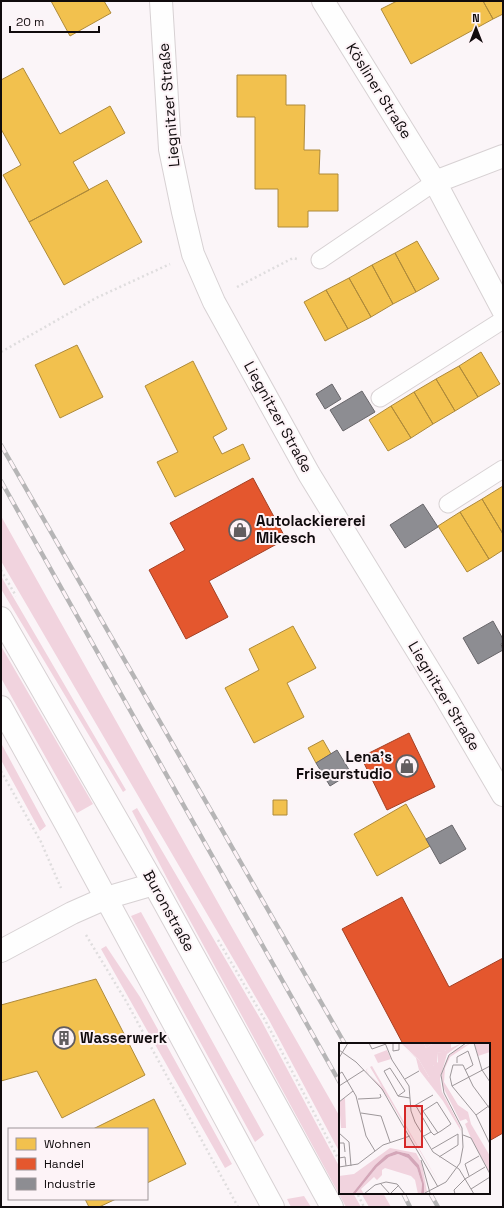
<svg xmlns="http://www.w3.org/2000/svg" width="504" height="1208" viewBox="0 0 504 1208" font-family="'Space Grotesk',sans-serif">
<style>
.grass{fill:#f1d3de}
.homes{fill:#f2c14e;stroke:#ae8a3a}
.shops{fill:#e4572e;stroke:#a44024}
.industry{fill:#8d8d92;stroke:#68666a}
.lines{fill:none;stroke-linecap:round;stroke-linejoin:round}
.service-casing{stroke:#d7d1d3;stroke-width:19}
.minor-casing{stroke:#d7d1d3;stroke-width:24}
.tertiary-casing{stroke:#d7d1d3;stroke-width:24}
.path{stroke:#dfddde;stroke-width:2.5;stroke-dasharray:2 3;stroke-linecap:butt}
.service{stroke:#fefefe;stroke-width:17}
.minor{stroke:#fefefe;stroke-width:22}
.tertiary{stroke:#fefefe;stroke-width:22}
.rail-casing{stroke:#b6b5b6;stroke-width:4.5}
.rail{stroke:#fdf3f7;stroke-width:3;stroke-dasharray:9;stroke-linecap:butt}
.labels{text-anchor:middle;stroke-width:4;stroke-linejoin:round;paint-order:stroke}
.street-label{font-size:15px;fill:#100b0d;stroke:#fdf3f7}
.poi-label{font-size:15px;font-weight:bold;fill:#100b0d;stroke:#fdf3f7;text-anchor:start}
.inset-road{fill:none;stroke:#9d979a;stroke-width:1}
.view{fill:#d62828;fill-opacity:0.15;stroke:#d62828;stroke-width:2}
.inset-edge{fill:none;stroke:#100b0d;stroke-width:2}
</style>
<rect width="100%" height="100%" fill="#fbf5f8"/>
<path class="grass" d="M 1,516 L 230,924 L 340,1117 L 340,1153 L 269,1020 L 1,561 Z
M 1,576 L 5,583 L 126,790 L 123,792 L 1,589 Z
M 1,646 L 93,804 L 77,813 L 1,678 Z
M 1,743 L 46,826 L 40,831 L 1,760 Z
M 137,808 L 261,1020 L 340,1168 L 340,1193 L 353,1193 L 361,1207 L 346,1207 L 169,882 L 132,811 Z
M 141,912 L 264,1135 L 255,1142 L 131,916 Z
M 106,946 L 140,997 L 232,1164 L 225,1168 L 101,949 Z
M 361,1193 L 383,1193 L 391,1207 L 369,1207 Z
M 304,1196 L 311,1207 L 291,1207 L 287,1199 Z"/>
<path class="homes" d="M 51,1 L 104,1 L 111,13 L 70,36 Z
M 397,1 L 483,1 L 493,19 L 411,64 L 381,9 Z
M 483,1 L 503,1 L 503,14 L 493,19 Z
M 23,68 L 60,134 L 110,106 L 125,133 L 73,162 L 89,190 L 29,222 L 3,175 L 21,165 L 1,129 L 1,80 Z
M 237,75 L 286,75 L 286,105 L 305,105 L 304,150 L 320,150 L 319,174 L 338,174 L 338,211 L 308,211 L 308,227 L 278,227 L 278,189 L 255,189 L 255,117 L 237,117 Z
M 107,180 L 142,242 L 64,285 L 29,222 Z
M 417,241 L 439,279 L 416,292 L 395,253 Z
M 395,253 L 416,292 L 393,304 L 372,265 Z
M 372,265 L 393,304 L 371,317 L 349,278 Z
M 349,278 L 371,317 L 348,329 L 326,290 Z
M 326,290 L 348,329 L 325,341 L 304,302 Z
M 77,345 L 103,397 L 60,418 L 35,365 Z
M 481,352 L 500,384 L 478,397 L 459,366 Z
M 193,361 L 227,429 L 213,437 L 222,454 L 243,444 L 250,459 L 175,497 L 157,462 L 178,452 L 145,386 Z
M 459,366 L 478,397 L 455,411 L 436,379 Z
M 436,379 L 455,411 L 433,424 L 414,392 Z
M 414,392 L 433,424 L 411,438 L 391,406 Z
M 391,406 L 411,438 L 388,451 L 369,420 Z
M 503,486 L 503,534 L 482,499 Z
M 482,499 L 503,534 L 503,550 L 489,559 L 460,512 Z
M 460,512 L 489,559 L 467,572 L 438,526 Z
M 293,626 L 316,668 L 287,683 L 304,717 L 254,743 L 225,688 L 259,670 L 249,649 Z
M 323,740 L 331,754 L 316,763 L 308,748 Z
M 273,800 L 287,800 L 287,815 L 273,815 Z
M 406,804 L 430,846 L 377,876 L 354,834 Z
M 96,979 L 145,1075 L 62,1118 L 37,1071 L 1,1081 L 1,1005 Z
M 154,1099 L 186,1164 L 147,1183 L 147,1129 L 93,1129 Z
M 85,1199 L 116,1199 L 99,1207 L 89,1207 Z"/>
<path class="shops" d="M 253,478 L 286,539 L 209,581 L 228,617 L 186,639 L 149,570 L 185,550 L 170,523 Z
M 409,733 L 435,787 L 387,810 L 361,757 Z
M 402,897 L 449,987 L 503,958 L 503,1133 L 489,1141 L 489,1044 L 403,1044 L 342,929 Z"/>
<path class="industry" d="M 332,384 L 341,399 L 325,409 L 316,394 Z
M 362,391 L 375,412 L 343,431 L 330,410 Z
M 423,504 L 438,527 L 405,548 L 390,525 Z
M 493,621 L 503,639 L 503,643 L 501,644 L 503,650 L 478,664 L 463,638 Z
M 337,750 L 351,773 L 330,786 L 316,763 Z
M 452,825 L 466,849 L 440,864 L 426,839 Z"/>
<g class="lines">
<g class="service-casing">
<path id="service" d="M 320,260 L 435,182
M 380,398 L 503,320
M 448,504 L 503,469"/>
</g>
<g class="minor-casing">
<path id="minor" d="M 161,1 L 170,149 L 183,212 L 193,254 L 214,302 L 309,474 L 445,696 L 503,795
M 323,1 L 435,182 L 503,310
M 435,182 L 503,156
M 1,951 L 72,913 L 106,898 L 154,884"/>
</g>
<g class="tertiary-casing">
<path id="tertiary" d="M 1,618 L 154,884 L 332,1207
M 1,707 L 68,828 L 273,1207"/>
</g>
<path class="path" d="M 237,287 L 293,258 L 297,259
M 1,352 L 96,298 L 170,264
M 1,570 L 16,596
M 1,771 L 41,842 L 61,888
M 86,935 L 126,1001 L 238,1207
M 218,940 L 265,1020 L 340,1162
M 358,1195 L 364,1207"/>
<use href="#service" class="service"/>
<use href="#minor" class="minor"/>
<use href="#tertiary" class="tertiary"/>
<g class="rail-casing">
<path id="rail" d="M 1,445 L 345,1044
M 1,481 L 340,1083
M 403,1193 L 410,1207
M 430,1193 L 438,1207"/>
</g>
<use href="#rail" class="rail"/>
</g>
<defs>
<g id="shop-ring" transform="scale(1.15)"><circle r="9.5" fill="#fdf3f7" stroke="#625d5f" stroke-width="1.5"/><path d="M-5-2.5h2.3a2.7 3.5 0 0 1 5.4 0H5L5.5 6h-11ZM-1.5-2.5h3a1.5 2.3 0 0 0-3 0Z" fill="#625d5f"/></g>
<g id="building-ring" transform="scale(1.15)"><circle r="9.5" fill="#fdf3f7" stroke="#625d5f" stroke-width="1.5"/><path d="M-4-6H4V6H1V3H-1V6H-4ZM-2.5-4.3h1.7v1.8h-1.7ZM.8-4.3h1.7v1.8H.8ZM-2.5-1h1.7V.8h-1.7ZM.8-1h1.7V.8H.8Z" fill="#625d5f"/></g>
</defs>
<g fill-rule="evenodd">
<use href="#shop-ring" x="240" y="530"/>
<use href="#shop-ring" x="407" y="766"/>
<use href="#building-ring" x="64" y="1038"/>
</g>
<g class="labels">
<g class="street-label">
<text transform="translate(379 91) rotate(58)" y="5">Kösliner Straße</text>
<text transform="translate(169 105) rotate(-95)" y="5">Liegnitzer Straße</text>
<text transform="translate(278 417) rotate(61)" y="5">Liegnitzer Straße</text>
<text transform="translate(444 696) rotate(59)" y="5">Liegnitzer Straße</text>
<text transform="translate(169 911) rotate(61)" y="5">Buronstraße</text>
</g>
<g class="poi-label">
<text x="256" y="526">Autolackiererei<tspan x="256" dy="17">Mikesch</tspan></text>
<text x="392" y="762" text-anchor="end">Lena's<tspan x="392" dy="17">Friseurstudio</tspan></text>
<text x="80" y="1043">Wasserwerk</text>
</g>
</g>
<g transform="translate(339 1043)">
<rect width="151" height="151" fill="#fbf5f8"/>
<path d="M 85,0 L 112,0 L 112,5 L 123,0 L 108,11 L 101,36 L 103,49 L 121,83 L 122,88 L 104,58 L 80,27 L 77,15 L 68,7 L 80,17 L 90,34 L 94,23 L 99,19 L 98,10 L 107,8 L 93,1 L 87,5 ZM 132,0 L 111,14 L 106,25 L 105,39 L 119,62 L 129,69 L 132,81 L 151,113 L 151,131 L 131,93 L 126,81 L 129,79 L 127,76 L 121,78 L 103,42 L 103,29 L 109,14 L 117,6 ZM 135,0 L 151,0 L 151,9 L 139,13 ZM 33,23 L 101,142 L 50,56 L 27,27 L 29,25 L 27,28 L 43,44 L 31,24 ZM 6,55 L 7,85 L 2,85 L 0,59 Z" fill="#f1d3de"/>
<path d="M 62,0 L 85,0 L 87,5 L 93,1 L 102,2 L 107,9 L 98,10 L 98,21 L 94,23 L 95,30 L 90,34 L 80,17 ZM 51,105 L 77,110 L 83,121 L 88,149 L 85,149 L 80,122 L 70,111 L 57,108 L 47,112 L 36,122 L 13,151 L 0,151 L 0,133 L 15,131 ZM 59,111 L 69,115 L 78,125 L 83,141 L 82,150 L 79,151 L 76,137 L 72,133 L 46,125 L 43,127 L 43,132 L 38,137 L 35,134 L 22,146 L 25,151 L 16,151 L 38,124 L 50,114 Z" fill="#f1d3de"/>
<path d="M 48,7 L 52,16 L 39,20 L 35,12 Z" fill="#f1d3de"/>
<path d="M 57,108 L 70,111 L 80,122 L 85,141 L 85,151 L 82,151 L 83,141 L 78,125 L 69,115 L 59,111 L 50,114 L 38,124 L 16,151 L 13,151 L 36,122 L 47,112 Z" fill="#d4a6b8"/>
<path class="inset-road" d="M 30,0 L 33,6 L 47,1M 46,0 L 53,17 L 70,43 L 72,68 L 76,79 L 94,109 L 120,126 L 135,151M 54,0 L 60,0 L 60,7 L 54,8 ZM 135,0 L 143,27 L 151,39M 0,7 L 17,19 L 43,46 L 99,144M 0,15 L 9,0M 118,20 L 118,14 L 129,8 L 134,22 L 126,27M 0,31 L 3,29 L 17,53 L 27,93 L 36,108M 66,36 L 80,28M 0,43 L 25,27M 113,43 L 151,23M 59,53 L 66,48 L 51,25 L 45,28 L 59,53 L 71,55M 19,56 L 40,55 L 42,54 L 41,51M 0,59 L 14,48M 75,63 L 94,52M 77,63 L 92,89M 151,66 L 134,43 L 124,22 L 114,22 L 111,34 L 113,43 L 137,72 L 151,101M 22,70 L 42,73 L 51,99M 137,72 L 151,62M 0,90 L 10,99 L 12,123M 124,92 L 132,95 L 151,131M 85,93 L 92,89 L 95,92 L 102,88 L 112,81 L 98,59 L 84,68 L 99,90M 0,100 L 5,100 L 6,109M 93,106 L 119,91 L 119,102 L 100,114M 0,115 L 6,114 L 7,123M 82,117 L 91,150M 0,124 L 19,121 L 44,102 L 71,93M 130,133 L 126,121 L 140,113M 41,140 L 51,151 L 60,142M 132,146 L 151,134M 25,151 L 36,142 L 47,139 L 58,141 L 66,151M 84,151 L 107,139 L 121,120 L 124,104 L 123,85 L 105,50 L 102,32 L 110,12 L 127,0M 116,151 L 115,147 L 126,136 L 146,124"/>
<path class="view" d="M 66,63 L 83,63 L 83,104 L 66,104 Z"/>
<rect width="151" height="151" class="inset-edge"/>
</g>
<rect width="504" height="1208" fill="none" stroke="#100b0d" stroke-width="4"/>
<rect x="8" y="1128" width="140" height="72" fill="#fdf3f7" stroke="#9e9699"/>
<rect x="16" y="1138" width="20" height="12" fill="#f2c14e" stroke="#9e9699"/>
<text x="44" y="1148" font-size="12" fill="#100b0d">Wohnen</text>
<rect x="16" y="1158" width="20" height="12" fill="#e4572e" stroke="#9e9699"/>
<text x="44" y="1168" font-size="12" fill="#100b0d">Handel</text>
<rect x="16" y="1178" width="20" height="12" fill="#8d8d92" stroke="#9e9699"/>
<text x="44" y="1188" font-size="12" fill="#100b0d">Industrie</text>
<g transform="translate(476 28)" stroke="#fdf3f7" stroke-width="3" paint-order="stroke">
<path d="M0-3L7 15L0 10L-7 15Z" fill="#100b0d"/>
<text y="-6" font-size="11" font-weight="bold" text-anchor="middle" fill="#100b0d">N</text>
</g>
<path d="M10 26v6h89v-6" fill="none" stroke="#100b0d" stroke-width="2"/>
<text x="16" y="26" font-size="12" fill="#100b0d" stroke="#fdf3f7" stroke-width="3" paint-order="stroke">20 m</text>
</svg>
